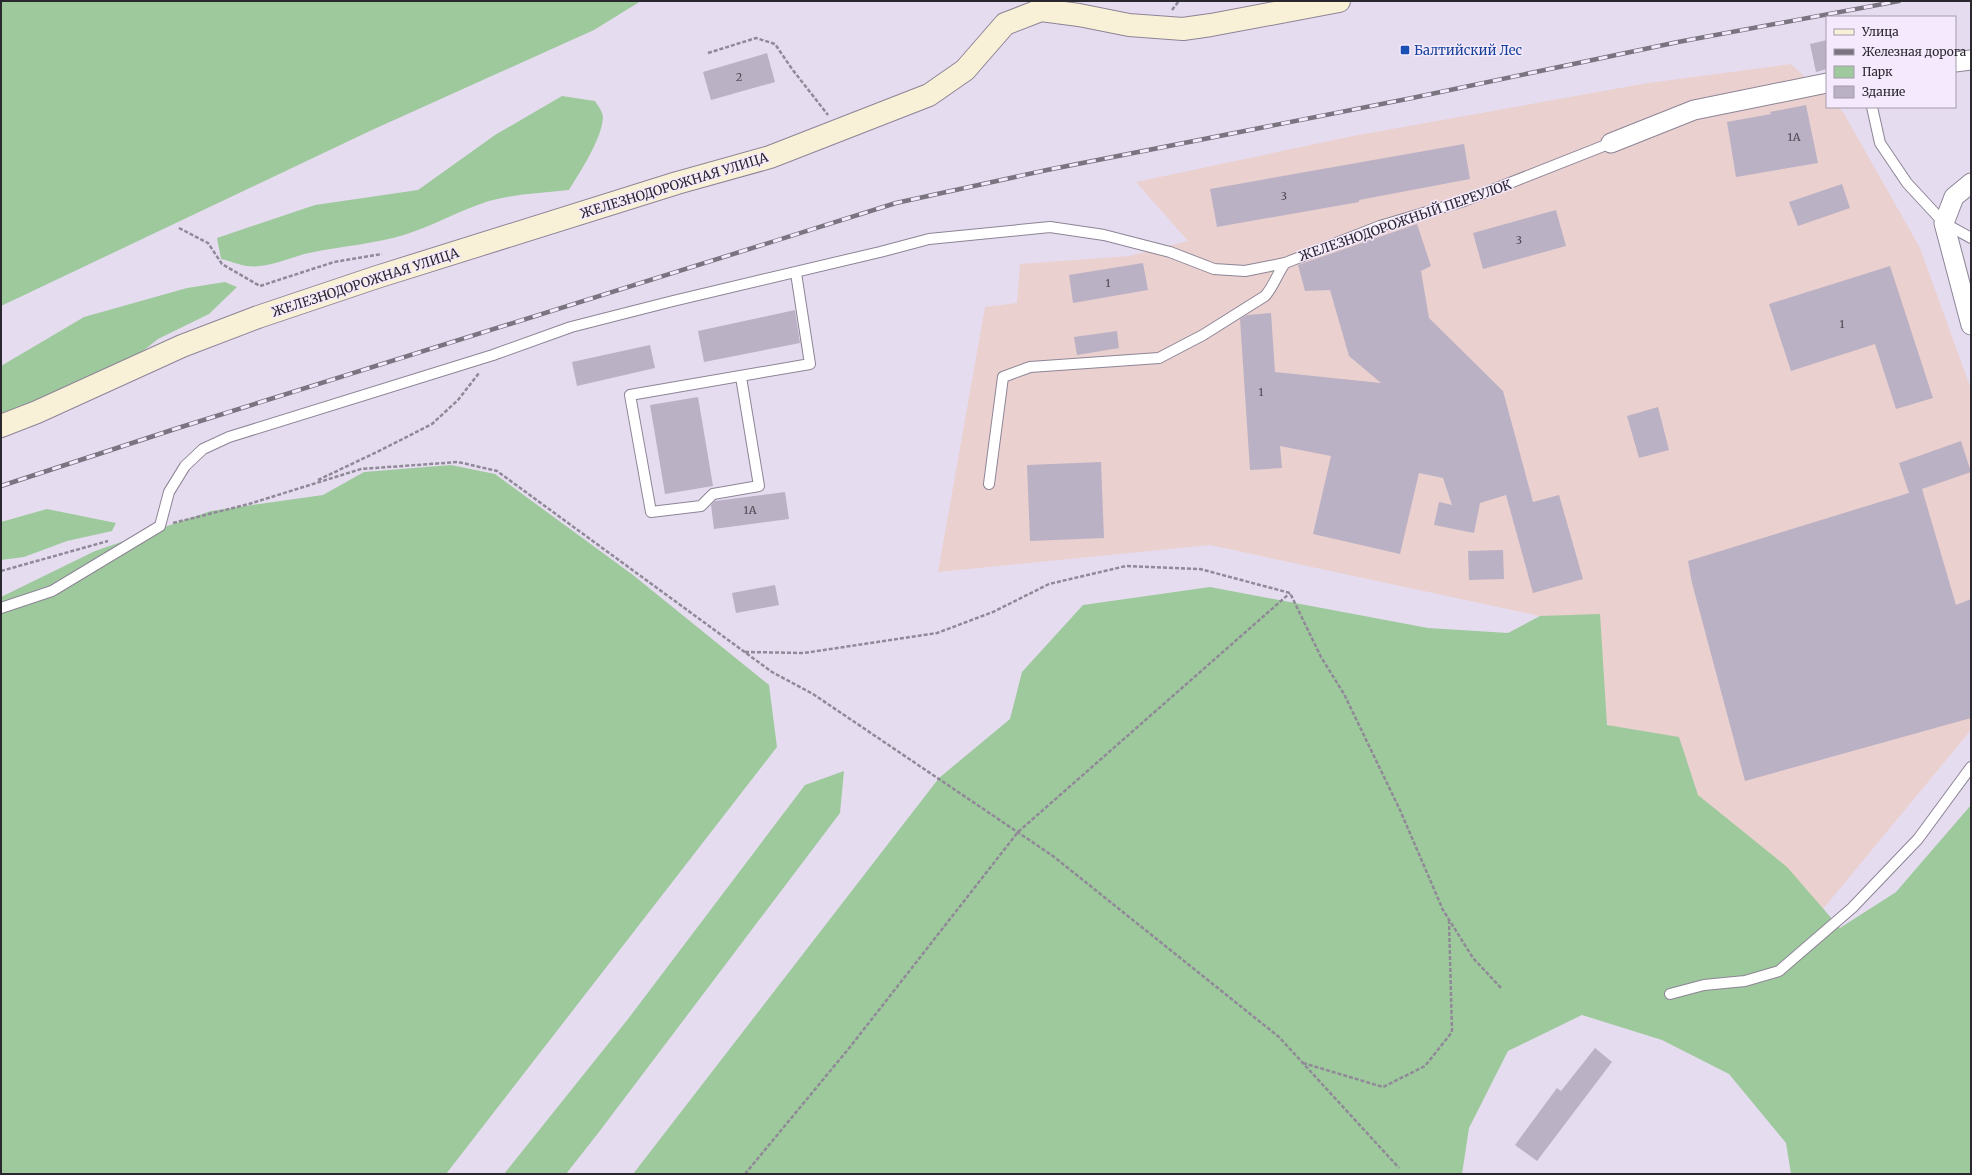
<svg xmlns="http://www.w3.org/2000/svg" width="1972" height="1175" viewBox="0 0 1972 1175" font-family="Merriweather,serif">
<style>
.industrial{fill:#ead0cf}
.green{fill:#9ec99d}
.building{fill:#bbb1c4}
.lines{fill:none;stroke-linecap:round;stroke-linejoin:round}
.lane-casing{stroke:#8d8496;stroke-width:12}
.street-casing{stroke:#8d8496;stroke-width:21}
.secondary-casing{stroke:#8d8496;stroke-width:24}
.path{stroke:#908997;stroke-width:2.5;stroke-dasharray:4 2;stroke-linecap:butt}
.lane{stroke:#fff;stroke-width:10}
.street{stroke:#fff;stroke-width:19}
.secondary{stroke:#f9f0d8;stroke-width:22}
.rail-casing{stroke:#7a7480;stroke-width:4.5}
.rail{stroke:#f4e9fd;stroke-width:3;stroke-dasharray:9;stroke-linecap:butt}
.transit-dot{fill:#1a4fb4;stroke:#f4e9fd;stroke-width:1.5}
.labels{text-anchor:middle;stroke-width:3;stroke-linejoin:round;paint-order:stroke}
.number-label{font-size:11px;fill:#4f4a54}
.transit-label{font-size:13px;fill:#164399;stroke:#f4e9fd;text-anchor:start}
.street-label{font-size:13px;fill:#2b272e;stroke:#f4e9fd}
</style>
<rect width="100%" height="100%" fill="#e6dcf0"/>
<path class="industrial" d="M 1791,64 L 1827,97 L 1827,107 L 1838,107 L 1843,112 L 1920,248 L 1971,389 L 1971,730 L 1799,938 L 1646,784 L 1540,616 L 1210,545 L 938,572 L 985,307 L 1017,303 L 1020,264 L 1129,256 L 1188,241 L 1136,182 L 1353,136 L 1648,83 Z"/>
<path class="green" d="M 1,1 L 641,1 L 594,30 L 372,130 L 1,306 Z
M 562,96 L 595,101 C 598,105 603,113 603,117 C 602,139 580,172 569,190 C 543,193 514,194 489,201 C 460,210 435,225 407,234 C 375,244 342,246 309,253 C 290,257 268,269 247,266 C 239,265 230,261 221,259 L 217,238 L 315,205 L 418,190 L 495,135 Z
M 225,282 L 237,287 L 209,314 L 158,339 L 113,375 L 1,421 L 1,366 L 84,317 L 187,288 Z
M 451,465 L 495,474 L 633,575 L 769,685 L 777,747 L 446,1174 L 1,1174 L 1,597 L 95,551 L 211,511 L 323,495 L 364,472 Z
M 47,509 L 116,523 L 112,531 L 67,541 L 24,557 L 1,560 L 1,522 Z
M 1210,587 L 1428,628 L 1508,633 L 1540,616 L 1600,614 L 1607,725 L 1679,737 L 1698,795 L 1787,867 L 1840,928 L 1896,892 L 1971,805 L 1971,1174 L 1791,1174 L 1786,1143 L 1729,1074 L 1662,1040 L 1582,1015 L 1508,1051 L 1469,1128 L 1462,1174 L 633,1174 L 939,778 L 1010,719 L 1022,672 L 1083,605 Z
M 844,771 L 840,813 L 599,1132 L 566,1174 L 504,1174 L 628,1019 L 805,785 Z"/>
<path class="building" d="M 1827,40 L 1827,69 L 1816,72 L 1810,44 Z
M 767,53 L 775,82 L 711,100 L 703,72 Z
M 1806,105 L 1818,163 L 1736,177 L 1727,122 L 1771,114 L 1770,112 Z
M 1464,144 L 1470,179 L 1359,200 L 1359,202 L 1217,227 L 1210,189 Z
M 1842,184 L 1850,208 L 1798,226 L 1789,202 Z
M 1556,210 L 1566,246 L 1483,269 L 1473,233 Z
M 1417,224 L 1431,266 L 1421,271 L 1429,318 L 1503,391 L 1533,502 L 1559,495 L 1583,579 L 1533,593 L 1506,495 L 1480,503 L 1474,533 L 1434,525 L 1439,502 L 1452,505 L 1443,478 L 1419,473 L 1400,554 L 1313,534 L 1331,456 L 1280,446 L 1282,468 L 1250,470 L 1240,319 L 1247,315 L 1271,313 L 1275,372 L 1381,383 L 1349,356 L 1330,290 L 1305,291 L 1298,265 Z
M 1143,263 L 1148,290 L 1073,303 L 1069,275 Z
M 1890,266 L 1933,398 L 1896,409 L 1875,344 L 1791,371 L 1769,304 Z
M 795,310 L 800,343 L 704,362 L 698,331 Z
M 1117,331 L 1119,348 L 1077,355 L 1074,337 Z
M 650,345 L 655,368 L 577,386 L 572,362 Z
M 698,397 L 713,486 L 665,494 L 650,405 Z
M 1658,407 L 1669,450 L 1639,458 L 1627,416 Z
M 1961,441 L 1971,472 L 1922,489 L 1956,605 L 1971,599 L 1971,718 L 1745,781 L 1692,583 L 1688,561 L 1909,493 L 1899,463 Z
M 1101,462 L 1104,538 L 1030,541 L 1027,465 Z
M 785,492 L 789,519 L 714,529 L 711,505 L 715,501 Z
M 1503,550 L 1504,579 L 1469,580 L 1468,551 Z
M 775,585 L 779,605 L 736,613 L 732,593 Z
M 1595,1048 L 1612,1062 L 1537,1161 L 1515,1145 L 1557,1088 L 1561,1091 Z"/>
<g class="lines">
<g class="lane-casing">
<path id="lane" d="M 1872,107 L 1880,143 L 1907,183 L 1944,223 L 1971,238
M 741,377 L 759,486 L 713,494 L 701,506 L 651,512 L 630,395 L 810,364 L 796,273
M 989,484 L 1003,377 L 1030,367 L 1159,358 L 1203,335 L 1265,296 C 1274,286 1277,274 1285,263 L 1380,226 L 1464,201 L 1611,143
M 1,608 L 52,591 L 160,526 L 169,492 L 185,466 L 203,449 L 229,437 L 493,355 L 571,327 L 673,301 L 880,252 L 929,239 L 1050,227 L 1104,235 L 1170,252 L 1214,269 L 1245,271 L 1285,263
M 1670,994 L 1704,985 L 1745,981 L 1779,971 L 1852,908 L 1918,839 L 1971,767"/>
</g>
<g class="street-casing">
<path id="street" d="M 1955,62 L 1971,60
M 1611,143 L 1694,110 L 1827,83
M 1971,183 L 1954,197 L 1944,223 L 1971,325"/>
</g>
<g class="secondary-casing">
<path id="secondary" d="M 1,426 L 37,412 L 182,346 L 258,317 L 377,277 L 677,183 L 770,157 L 929,95 L 965,70 L 1005,24 L 1041,10 L 1079,15 L 1129,25 L 1183,29 L 1211,25 L 1339,1"/>
</g>
<path class="path" d="M 1172,10 L 1179,1
M 708,53 L 756,38 L 775,44 L 792,69 L 828,115
M 179,228 L 208,243 L 222,264 L 260,286 L 334,262 L 382,254
M 318,480 L 379,451 L 432,424 L 458,400 L 479,373
M 173,523 L 249,504 L 361,469 L 458,462 L 497,471 L 772,672 L 813,694 L 1053,856 L 1279,1037 L 1399,1168
M 1,571 L 108,541
M 745,652 L 804,653 L 937,633 L 993,612 L 1049,584 L 1126,566 L 1200,569 L 1290,593 L 1321,657 L 1344,694 L 1400,810 L 1443,910 L 1473,958 L 1502,989
M 1303,1063 L 1383,1087 L 1425,1066 L 1452,1032 L 1449,920
M 745,1174 L 850,1047 L 1018,832 L 1290,593"/>
<use href="#lane" class="lane"/>
<use href="#street" class="street"/>
<use href="#secondary" class="secondary"/>
<g class="rail-casing">
<path id="rail" d="M 1,486 L 178,428 L 896,203 L 1047,170 L 1412,98 L 1678,42 L 1899,1"/>
</g>
<use href="#rail" class="rail"/>
</g>
<rect class="transit-dot" x="1400" y="45" width="10" height="10" rx="2"/>
<g class="labels">
<g class="number-label">
<text x="739" y="81">2</text>
<text x="1794" y="141">1А</text>
<text x="1284" y="200">3</text>
<text x="1519" y="244">3</text>
<text x="1108" y="287">1</text>
<text x="1842" y="328">1</text>
<text x="1261" y="396">1</text>
<text x="750" y="514">1А</text>
</g>
<g class="transit-label">
<text x="1414" y="55">Балтийский Лес</text>
</g>
<g class="street-label">
<text transform="translate(674 185) rotate(-17)" y="5">ЖЕЛЕЗНОДОРОЖНАЯ УЛИЦА</text>
<text transform="translate(1405 220) rotate(-19)" y="5">ЖЕЛЕЗНОДОРОЖНЫЙ ПЕРЕУЛОК</text>
<text transform="translate(365 282) rotate(-18)" y="5">ЖЕЛЕЗНОДОРОЖНАЯ УЛИЦА</text>
</g>
</g>
<rect width="1972" height="1175" fill="none" stroke="#2b272e" stroke-width="4"/>
<rect x="1826" y="16" width="130" height="92" fill="#f4e9fd" stroke="#a49baa"/>
<rect x="1834" y="29" width="20" height="6" fill="#f9f0d8" stroke="#a49baa"/>
<text x="1862" y="36" font-size="12" fill="#2b272e">Улица</text>
<rect x="1834" y="49" width="20" height="6" fill="#7a7480" stroke="#a49baa"/>
<text x="1862" y="56" font-size="12" fill="#2b272e">Железная дорога</text>
<rect x="1834" y="66" width="20" height="12" fill="#9ec99d" stroke="#a49baa"/>
<text x="1862" y="76" font-size="12" fill="#2b272e">Парк</text>
<rect x="1834" y="86" width="20" height="12" fill="#bbb1c4" stroke="#a49baa"/>
<text x="1862" y="96" font-size="12" fill="#2b272e">Здание</text>
</svg>
